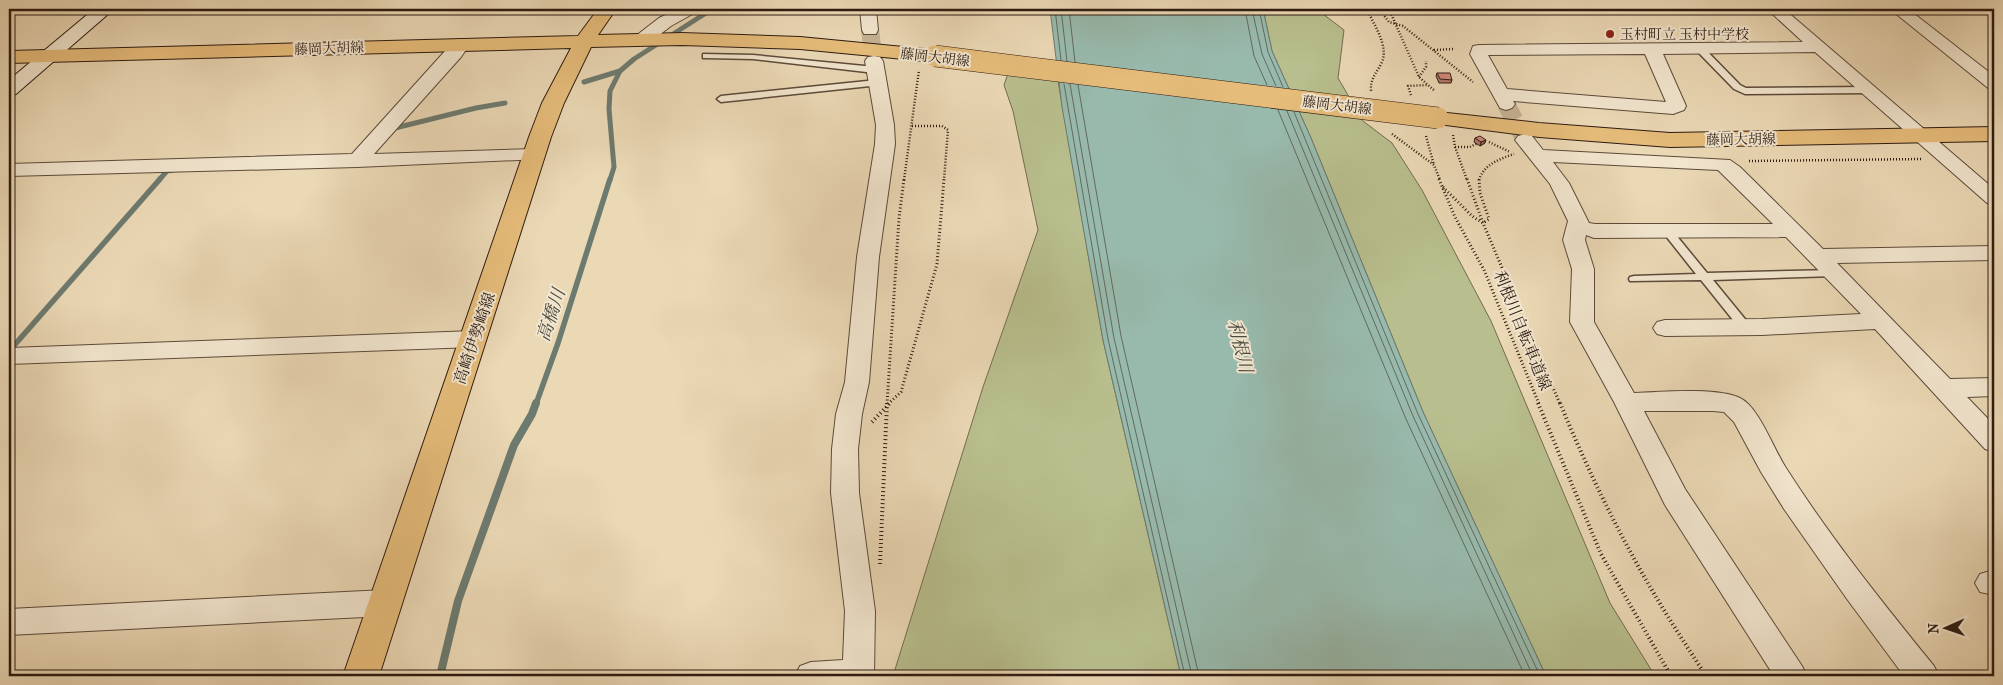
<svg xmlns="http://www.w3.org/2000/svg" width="2003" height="685" viewBox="0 0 2003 685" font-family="'IM FELL French Canon','Noto Serif JP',serif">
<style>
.green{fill:#b8be8d;stroke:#726c4f}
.water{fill:#98baad;stroke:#6d7a6f}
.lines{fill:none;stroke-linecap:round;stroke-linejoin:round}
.shore{stroke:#626a5f;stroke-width:1}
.stream-far2{stroke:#6d7a6f;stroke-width:5}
.stream-far1{stroke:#6d7a6f;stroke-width:5.5}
.stream{stroke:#6d7a6f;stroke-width:8}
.street-tunnel{stroke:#c5b294;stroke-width:18;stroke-dasharray:18 9;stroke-linecap:butt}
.lane-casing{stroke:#5c4a3a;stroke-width:3}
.street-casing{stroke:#5c4a3a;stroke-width:2}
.secondary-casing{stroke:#2d1b11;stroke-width:2}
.primary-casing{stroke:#2d1b11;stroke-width:2}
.path-far2{stroke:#2d1b11;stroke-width:2.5;stroke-dasharray:1 2;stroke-linecap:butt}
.path-far1{stroke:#2d1b11;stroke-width:3;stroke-dasharray:1 2.5;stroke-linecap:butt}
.path{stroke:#2d1b11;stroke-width:4;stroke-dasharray:1 3;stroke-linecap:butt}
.lane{fill:#f2e6cf;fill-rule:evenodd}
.street{fill:#f2e6cf;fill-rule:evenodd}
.secondary{fill:#f2e6cf;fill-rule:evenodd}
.primary{fill:#e6bc7a;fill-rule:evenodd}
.primary-bridge-casing{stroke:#2d1b11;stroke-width:22;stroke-linecap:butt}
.primary-bridge{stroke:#e6bc7a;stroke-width:21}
.wall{fill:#b4766b;stroke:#2d1b11}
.shaded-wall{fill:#926057;stroke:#2d1b11}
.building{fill:#d1897c;stroke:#2d1b11}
.poi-dot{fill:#8f2418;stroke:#f2e6cf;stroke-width:2}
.labels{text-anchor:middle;stroke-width:4;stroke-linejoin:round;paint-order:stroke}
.far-poi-label{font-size:14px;fill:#2d1b11;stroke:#f2e6cf;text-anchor:start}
.far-street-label{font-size:14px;fill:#2d1b11;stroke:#f2e6cf}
.street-label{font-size:16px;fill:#2d1b11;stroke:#f2e6cf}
.water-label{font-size:18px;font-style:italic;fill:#4d4b40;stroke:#f2e6cf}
</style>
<rect width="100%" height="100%" fill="#ebd8b5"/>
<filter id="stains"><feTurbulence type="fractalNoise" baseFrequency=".004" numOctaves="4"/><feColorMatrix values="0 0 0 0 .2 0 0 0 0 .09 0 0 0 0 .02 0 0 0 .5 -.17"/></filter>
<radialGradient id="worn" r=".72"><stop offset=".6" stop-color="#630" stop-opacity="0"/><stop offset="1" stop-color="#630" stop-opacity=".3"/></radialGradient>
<path class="green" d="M 1263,9 L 1324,9 L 1323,14 L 1344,30 L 1338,78 L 1363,121 L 1392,143 L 1422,190 L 1491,321 L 1610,603 L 1655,676 L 1546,676 L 1423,412 L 1311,138 L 1272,51 Z
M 1010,68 L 1057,75 L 1103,340 L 1181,676 L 893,676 L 983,387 L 1038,230 L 1013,111 L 1004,85 Z"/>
<path class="water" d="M 1050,9 L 1263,9 L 1272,51 L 1311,138 L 1423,412 L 1546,676 L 1181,676 L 1103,340 L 1062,107 Z"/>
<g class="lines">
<path class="shore" d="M 1055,9 L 1061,60
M 1061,9 L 1067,61
M 1069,9 L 1075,62
M 1245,9 L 1254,56 L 1267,85
M 1252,9 L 1262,54 L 1276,86
M 1259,9 L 1268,52 L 1283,87
M 1064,84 L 1108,339 L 1185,676
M 1070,84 L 1114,338 L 1192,676
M 1078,85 L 1121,336 L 1199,676
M 1278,110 L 1406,419 L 1525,676
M 1287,111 L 1413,416 L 1533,676
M 1294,112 L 1418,414 L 1540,676"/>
<path class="stream-far2" d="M 791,9 L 895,9
M 584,82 L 620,71
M 391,129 L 476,108 L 505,103
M 159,180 L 167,171 L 173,170
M 610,180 L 614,167 L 609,109 L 610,91 L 620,71 L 634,59 L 706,13 L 722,9"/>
<path class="stream-far1" d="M 11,349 L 160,179
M 536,404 L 558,343 L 610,179"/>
<path class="stream" d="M 440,676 L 458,601 L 514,445 L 532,414 L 536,403"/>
<path class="street-tunnel" d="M 870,30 L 874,61
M 1506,104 L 1525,140"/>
<g class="lane-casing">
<path id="lane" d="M 1696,46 L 1702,46 L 1740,85 L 1746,88 L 1869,87 L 1873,90 L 1869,93 L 1745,94 L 1734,89 L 1696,50 Z
M 703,54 L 753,55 L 875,67 L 879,70 L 875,73 L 753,59 L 706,58 L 703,58 Z
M 877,80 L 881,83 L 880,85 L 721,102 L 717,99 L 721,96 Z
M 1667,228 L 1671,229 L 1707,273 L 1835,270 L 1840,273 L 1835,276 L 1713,280 L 1749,324 L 1751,327 L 1749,330 L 1741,330 L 1701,280 L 1630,281 L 1629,279 L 1630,277 L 1634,276 L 1696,274 L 1662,231 Z"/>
</g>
<g class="street-casing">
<path id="street" d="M 678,9 L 698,9 L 696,12 L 671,26 L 649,43 L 637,43 L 635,39 L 637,35 L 659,18 Z
M 860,9 L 876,9 L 878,30 L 876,34 L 864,34 L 862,30 Z
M 1767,9 L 1784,9 L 1994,189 L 1994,205 L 1987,203 L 1815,52 L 1663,54 L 1686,106 L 1684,110 L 1673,114 L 1513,101 L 1515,104 L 1512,108 L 1506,110 L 1500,108 L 1470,54 L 1473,46 L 1479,45 L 1803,42 ZM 1645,54 L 1666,102 L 1507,89 L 1488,55 Z
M 1890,9 L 1908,9 L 1994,76 L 1994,89 L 1988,88 Z
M 461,39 L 467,40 L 470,44 L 461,57 L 374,154 L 534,149 L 541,151 L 544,155 L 541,159 L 357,167 L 9,176 L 9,164 L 352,154 L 455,40 Z
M 874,56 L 880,57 L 883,61 L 894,125 L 895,144 L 879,257 L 869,382 L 862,414 L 858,449 L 859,493 L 875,611 L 874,676 L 795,676 L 800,666 L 811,662 L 843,660 L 845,611 L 831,493 L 832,449 L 836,414 L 845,382 L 857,257 L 875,144 L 876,125 L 865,61 L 868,57 Z
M 1525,134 L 1532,136 L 1543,150 L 1730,160 L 1740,167 L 1823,249 L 1994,246 L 1994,260 L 1837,263 L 1950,379 L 1994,378 L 1994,396 L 1967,397 L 1994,425 L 1994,452 L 1985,449 L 1875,329 L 1762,335 L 1665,336 L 1657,334 L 1653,328 L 1657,322 L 1665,320 L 1762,319 L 1861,314 L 1786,237 L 1594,238 L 1586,235 L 1585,240 L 1594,269 L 1594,322 L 1634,393 C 1662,392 1716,387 1740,398 C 1759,407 1774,450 1786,468 C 1830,537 1882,602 1934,666 L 1939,676 L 1904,676 L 1847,599 L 1784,509 L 1761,472 L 1734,422 L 1724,412 L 1713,411 L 1644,411 L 1685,489 L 1802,666 L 1807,676 L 1774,676 L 1665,505 L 1614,402 L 1570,322 L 1572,269 L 1563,240 L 1568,221 L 1550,184 L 1515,140 L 1518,136 ZM 1553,162 L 1718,170 L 1773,224 L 1595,224 L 1589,223 L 1569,183 Z
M 474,331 L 482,333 L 486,339 L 482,345 L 474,347 L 9,364 L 9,348 Z
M 1990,571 L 1994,571 L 1994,595 L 1980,592 L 1975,583 L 1980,574 Z
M 385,590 L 395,594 L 400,603 L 395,612 L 385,616 L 9,635 L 9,609 Z"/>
</g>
<g class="secondary-casing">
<path id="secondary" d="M 94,9 L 114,9 L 16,94 L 9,96 L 9,80 Z"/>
</g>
<g class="primary-casing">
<path id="primary" d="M 598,9 L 616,9 L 598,35 L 682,33 L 800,37 L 935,50 L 942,52 L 945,56 L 942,60 L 935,62 L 800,49 L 682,45 L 591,47 L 564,103 L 551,137 L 379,676 L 343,676 L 529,137 L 542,103 L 571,48 L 9,63 L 9,51 L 578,36 Z
M 1438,112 L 1539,123 L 1670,133 L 1994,127 L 1994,141 L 1670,147 L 1539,137 L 1430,123 L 1427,118 L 1430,113 Z"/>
</g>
<path class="path-far2" d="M 1367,9 C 1373,24 1389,45 1382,62 C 1377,73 1370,78 1371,91
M 1379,9 L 1389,22 L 1403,26 L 1473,82
M 1389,9 L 1419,77 L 1435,91
M 1434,50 L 1453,49
M 1419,77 L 1426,67 L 1426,61
M 1411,95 L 1408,86 L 1427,85
M 912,126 L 942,126 L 948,130 L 944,180
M 1392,134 L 1434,165 L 1440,180
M 1453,135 L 1455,147 L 1467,180
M 1426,136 L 1434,165
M 1489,142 L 1510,152
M 1455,147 L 1470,147 L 1478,143
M 1749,161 L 1922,159
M 904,180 L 919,70
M 1479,180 C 1484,164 1500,159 1514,154"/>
<path class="path-far1" d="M 1439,179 L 1455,217 L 1484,270 L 1539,404
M 1467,179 L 1483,223 L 1560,404
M 1443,187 L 1472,216 L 1483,223 L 1489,219 L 1480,193 L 1479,179
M 887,404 L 899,218 L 904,179
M 888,404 L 901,392 L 937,264 L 944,179"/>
<path class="path" d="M 1538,403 L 1601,554 L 1671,676
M 1560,403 C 1588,471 1621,539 1659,602 C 1674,627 1690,651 1706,676
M 872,422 L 890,403
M 880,564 L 887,403"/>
<use href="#lane" class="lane"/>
<use href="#street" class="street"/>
<use href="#secondary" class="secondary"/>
<use href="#primary" class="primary"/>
<g class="primary-bridge-casing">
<path id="primary-bridge" d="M 935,56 L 1438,118"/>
</g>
<use href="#primary-bridge" class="primary-bridge"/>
</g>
<path class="wall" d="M 1437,73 L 1452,80 L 1451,83 L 1439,83 L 1436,76 Z
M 1475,138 L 1485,143 L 1480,146 L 1474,142 Z"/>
<path class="shaded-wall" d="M 1486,140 L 1485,143 L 1480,146 L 1481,142 Z"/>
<path class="building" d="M 1437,73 L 1450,73 L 1452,80 L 1440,79 Z
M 1480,136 L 1486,140 L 1481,142 L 1475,138 Z"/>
<circle class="poi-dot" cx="1610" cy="34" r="5"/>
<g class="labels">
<g class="far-poi-label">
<text x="1620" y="39">玉村町立 玉村中学校</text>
</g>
<g class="far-street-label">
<text transform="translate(329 48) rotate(-2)" y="5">藤岡大胡線</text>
<text transform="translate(935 57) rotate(7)" y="5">藤岡大胡線</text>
<text transform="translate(1337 105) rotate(7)" y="5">藤岡大胡線</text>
<text transform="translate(1741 139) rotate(-1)" y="5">藤岡大胡線</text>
</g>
<g class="street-label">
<text transform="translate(1523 330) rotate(68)" y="6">利根川自転車道線</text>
<text transform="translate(474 338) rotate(-71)" y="6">高崎伊勢崎線</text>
</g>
<g class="water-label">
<text transform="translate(551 315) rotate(-72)" y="6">高橋川</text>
<text transform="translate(1240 346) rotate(76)" y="6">利根川</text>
</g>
</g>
<rect width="2003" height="685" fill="none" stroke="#ebd8b5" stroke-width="30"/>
<rect x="10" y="10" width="1983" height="665" fill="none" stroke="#2d1b11" stroke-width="2.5"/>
<rect x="15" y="15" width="1973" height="655" fill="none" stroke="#2d1b11"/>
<g transform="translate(1946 628) rotate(268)" stroke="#f2e6cf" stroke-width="4" paint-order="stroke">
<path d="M0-4L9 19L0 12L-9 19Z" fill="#2d1b11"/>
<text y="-8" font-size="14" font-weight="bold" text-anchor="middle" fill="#2d1b11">N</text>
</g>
<rect width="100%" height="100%" filter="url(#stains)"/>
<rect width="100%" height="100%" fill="url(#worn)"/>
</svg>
